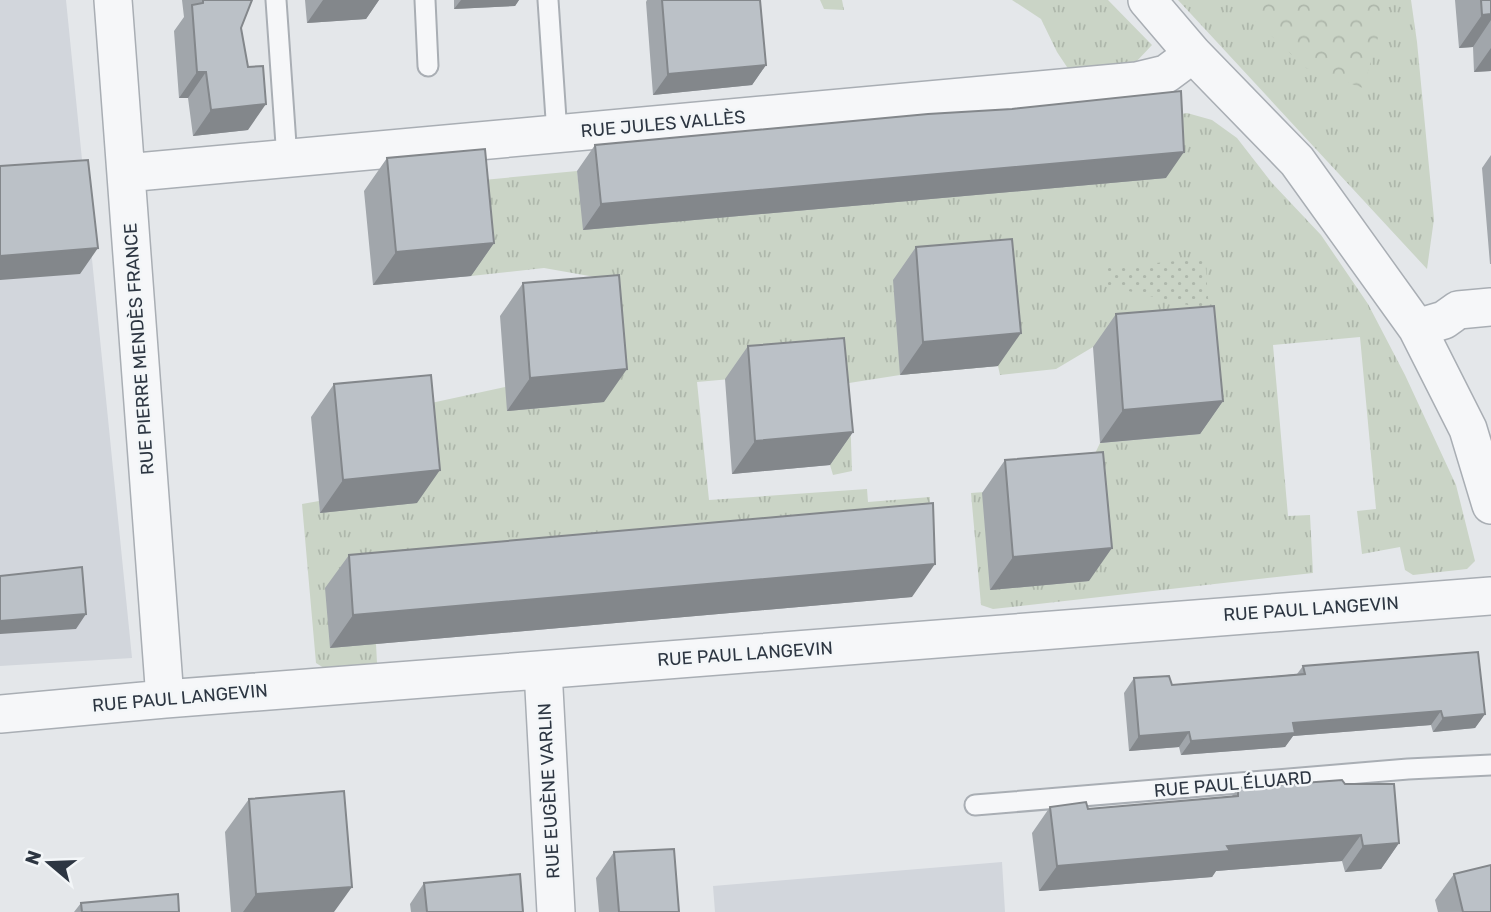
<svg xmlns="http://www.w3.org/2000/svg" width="1491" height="912" viewBox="0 0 1491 912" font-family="Rubik,sans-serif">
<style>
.built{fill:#d2d6dc}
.grass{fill:url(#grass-tufts)}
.forest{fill:url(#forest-crowns)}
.park{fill:url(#park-dots)}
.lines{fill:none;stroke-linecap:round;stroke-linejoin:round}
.lane-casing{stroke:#a9aeb4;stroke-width:23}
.street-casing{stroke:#a9aeb4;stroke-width:40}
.lane{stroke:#f6f7f9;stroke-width:19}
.street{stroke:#f6f7f9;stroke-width:37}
.wall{fill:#a1a6ab}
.shaded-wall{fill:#83878b}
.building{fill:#bbc1c7;stroke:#83878b;stroke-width:2}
.labels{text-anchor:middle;stroke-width:5;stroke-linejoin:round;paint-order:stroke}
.street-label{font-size:18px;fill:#2d3642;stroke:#f3f6f8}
</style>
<defs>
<pattern id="grass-tufts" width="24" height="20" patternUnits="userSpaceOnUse" patternTransform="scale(1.75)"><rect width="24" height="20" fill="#cad4c6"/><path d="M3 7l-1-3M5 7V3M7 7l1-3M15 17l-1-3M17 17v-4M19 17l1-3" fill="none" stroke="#aeb7ab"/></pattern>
<pattern id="forest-crowns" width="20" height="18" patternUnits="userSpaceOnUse" patternTransform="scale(1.75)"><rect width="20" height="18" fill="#cad4c6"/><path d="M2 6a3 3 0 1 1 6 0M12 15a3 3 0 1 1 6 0" fill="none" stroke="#aeb7ab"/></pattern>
<pattern id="park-dots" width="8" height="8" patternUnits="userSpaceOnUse" patternTransform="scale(1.75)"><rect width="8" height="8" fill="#cad4c6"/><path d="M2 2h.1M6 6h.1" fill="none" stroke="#aeb7ab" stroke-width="1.8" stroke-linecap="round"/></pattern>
</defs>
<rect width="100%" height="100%" fill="#e4e7ea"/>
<path class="built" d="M 0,0 L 66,0 L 132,658 L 0,666 Z
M 1002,862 L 1005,912 L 715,912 L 713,886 Z"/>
<path class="grass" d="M 820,0 L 842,0 L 844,10 L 824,9 Z
M 1012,0 L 1108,0 L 1152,45 L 1136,62 L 1069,70 L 1057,52 L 1041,19 Z
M 1178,0 L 1411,0 L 1417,42 L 1434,219 L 1427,269 Z
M 1187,113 L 1212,120 L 1237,138 L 1272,183 L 1321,235 L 1368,304 L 1405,375 L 1456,485 L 1475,561 L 1467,569 L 1413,575 L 1405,570 L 1400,547 L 1362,554 L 1357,511 L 1376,509 L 1360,337 L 1273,345 L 1288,516 L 1310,515 L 1313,573 L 993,609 L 981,605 L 971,493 L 1080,485 L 1100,443 L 1199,434 L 1093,347 L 1056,369 L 1000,375 L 998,366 L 900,375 L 849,383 L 852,471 L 833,475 L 830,465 L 821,371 L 697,382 L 709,500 L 867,489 L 868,502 L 930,497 L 928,534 L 376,644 L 377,663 L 324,668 L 316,663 L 302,504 L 319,501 L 320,512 L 408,408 L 505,387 L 596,308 L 595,277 L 544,268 L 471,276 L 462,182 L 577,171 L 584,230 Z"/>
<path class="forest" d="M 1233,0 L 1389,0 L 1363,88 L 1306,68 Z"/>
<path class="park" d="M 1205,258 L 1209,310 L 1107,286 L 1107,268 Z"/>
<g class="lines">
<g class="lane-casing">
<path id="lane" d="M 276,0 L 287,159
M 425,0 L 428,66
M 548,0 L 557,134
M 975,805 L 1408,769 L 1491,765"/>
</g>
<g class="street-casing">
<path id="street" d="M 113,0 L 165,699
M 1147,0 L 1193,54 L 1297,161 L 1417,328 L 1468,429 L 1491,505
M 126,173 L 1137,81 L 1166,74 L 1193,54
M 1417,328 L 1444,320 L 1458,310 L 1491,307
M 543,670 L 556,912
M 0,714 L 165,699 L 1491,596"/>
</g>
<use href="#lane" class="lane"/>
<use href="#street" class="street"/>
</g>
<path class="wall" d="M 182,0 L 252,0 L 241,28 L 248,130 L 193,136 L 188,98 L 179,98 L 174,31 L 184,17 Z
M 305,0 L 379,0 L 366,19 L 307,23 Z
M 454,0 L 519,0 L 515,6 L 454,9 Z
M 647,0 L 760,0 L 766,65 L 752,85 L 653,95 L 646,2 Z
M 1455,0 L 1491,0 L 1491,71 L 1474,72 L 1473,47 L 1459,48 Z
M 595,145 L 1166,178 L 583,230 L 577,171 Z
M 1491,155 L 1491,264 L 1490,264 L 1482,168 Z
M 387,158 L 494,243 L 471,276 L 373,285 L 364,191 Z
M 916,247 L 998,366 L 900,375 L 893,280 Z
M 523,283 L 604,402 L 507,411 L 500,316 Z
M 1116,314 L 1223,401 L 1200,434 L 1100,443 L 1093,347 Z
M 748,346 L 853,432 L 830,465 L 732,474 L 725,379 Z
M 334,384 L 417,503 L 320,513 L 311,417 Z
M 1005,460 L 1089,581 L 990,590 L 982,493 Z
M 349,555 L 912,597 L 330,648 L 325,588 Z
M 1303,666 L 1485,714 L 1475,728 L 1433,732 L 1431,725 L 1293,736 L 1285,747 L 1181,755 L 1179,747 L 1129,751 L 1124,693 L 1134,678 L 1172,685 L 1297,674 Z
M 1345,784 L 1399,843 L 1381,869 L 1345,872 L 1342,861 L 1216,871 L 1212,877 L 1039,891 L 1032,833 L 1050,807 L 1088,809 L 1232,796 L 1238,788 Z
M 249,799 L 334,912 L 231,912 L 225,832 Z
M 614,852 L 679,912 L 599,912 L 596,878 Z
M 1454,874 L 1491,912 L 1438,912 L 1435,900 Z
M 424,883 L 523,912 L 411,912 L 410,904 Z
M 81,903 L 179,912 L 74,912 Z"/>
<path class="shaded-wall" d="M 323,0 L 379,0 L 366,19 L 307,23 Z
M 461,0 L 519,0 L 515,6 L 454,9 Z
M 1491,14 L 1491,20 L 1473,47 L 1459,48 L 1482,15 Z
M 1491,48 L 1491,71 L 1474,72 Z
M 766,65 L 752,85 L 653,95 L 668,74 Z
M 197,72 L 206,72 L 188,98 L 179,98 Z
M 266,104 L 248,130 L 193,136 L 211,110 Z
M 1184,152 L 1166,178 L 583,230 L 601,204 Z
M 494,243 L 471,276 L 373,285 L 396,252 Z
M 98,248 L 80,274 L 0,280 L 0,256 Z
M 1021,333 L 998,366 L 900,375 L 923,342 Z
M 627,369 L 604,402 L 507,411 L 530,378 Z
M 1223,401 L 1200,434 L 1100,443 L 1123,410 Z
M 853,432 L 830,465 L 732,474 L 755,441 Z
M 440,470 L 417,503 L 320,513 L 343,480 Z
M 1112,548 L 1089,581 L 990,590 L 1013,557 Z
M 935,564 L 912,597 L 330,648 L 353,615 Z
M 86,614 L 76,629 L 0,634 L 0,621 Z
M 1441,711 L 1431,725 L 1293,736 L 1285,747 L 1181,755 L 1191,741 L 1293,723 Z
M 1485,714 L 1475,728 L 1433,732 L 1443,718 Z
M 1189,732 L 1179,747 L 1129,751 L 1139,736 Z
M 1361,835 L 1342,861 L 1216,871 L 1212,877 L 1039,891 L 1057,866 L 1227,846 Z
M 1399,843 L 1381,869 L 1345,872 L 1363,846 Z
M 352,887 L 334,912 L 243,912 L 256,894 Z"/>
<path class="building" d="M 203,0 L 252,0 L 241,28 L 248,67 L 263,66 L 266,104 L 211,110 L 206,72 L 197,72 L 192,5 L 203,3 Z
M 662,0 L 760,0 L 766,65 L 668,74 Z
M 1481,0 L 1491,0 L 1491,14 L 1482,15 Z
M 1181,91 L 1184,152 L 601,204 L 595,145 L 928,114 L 1012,109 Z
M 485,149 L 494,243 L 396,252 L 387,158 Z
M 88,160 L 98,248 L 0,256 L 0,166 Z
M 1012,239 L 1021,333 L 923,342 L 916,247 Z
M 619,275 L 627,369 L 530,378 L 523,283 Z
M 1214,306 L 1223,401 L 1123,410 L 1116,314 Z
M 844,338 L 853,432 L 755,441 L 748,346 Z
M 431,375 L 440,470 L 343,480 L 334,384 Z
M 1103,452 L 1112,548 L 1013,557 L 1005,460 Z
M 933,503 L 935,564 L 353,615 L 349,555 Z
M 82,567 L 86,614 L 0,621 L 0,576 Z
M 1478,652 L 1485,714 L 1443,718 L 1441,711 L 1293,723 L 1295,733 L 1191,741 L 1189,732 L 1139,736 L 1134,678 L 1169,676 L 1172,685 L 1305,674 L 1303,666 Z
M 1342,780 L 1345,784 L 1394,784 L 1399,843 L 1363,846 L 1361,835 L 1227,846 L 1230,851 L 1057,866 L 1050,807 L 1086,802 L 1088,809 L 1238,796 L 1238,788 Z
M 344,791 L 352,887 L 256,894 L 249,799 Z
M 674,849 L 679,912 L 619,912 L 614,852 Z
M 1491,865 L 1491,912 L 1463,912 L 1454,874 Z
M 520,874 L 523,912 L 427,912 L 424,883 Z
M 178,894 L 179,912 L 82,912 L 81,903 Z"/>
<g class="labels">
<g class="street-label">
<text transform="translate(663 124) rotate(-5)" y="6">RUE JULES VALLÈS</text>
<text transform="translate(139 349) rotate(-94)" y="6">RUE PIERRE MENDÈS FRANCE</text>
<text transform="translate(1311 609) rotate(-4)" y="6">RUE PAUL LANGEVIN</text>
<text transform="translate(745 654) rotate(-4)" y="6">RUE PAUL LANGEVIN</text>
<text transform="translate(180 698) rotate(-5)" y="6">RUE PAUL LANGEVIN</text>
<text transform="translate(1233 784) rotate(-5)" y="6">RUE PAUL ÉLUARD</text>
<text transform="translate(549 791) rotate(-93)" y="6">RUE EUGÈNE VARLIN</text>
</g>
</g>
<g transform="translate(49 863) rotate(289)" stroke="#f3f6f8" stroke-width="5" paint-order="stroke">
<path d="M0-5L12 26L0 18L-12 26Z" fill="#2d3642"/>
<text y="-10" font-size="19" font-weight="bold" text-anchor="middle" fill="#2d3642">N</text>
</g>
</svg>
